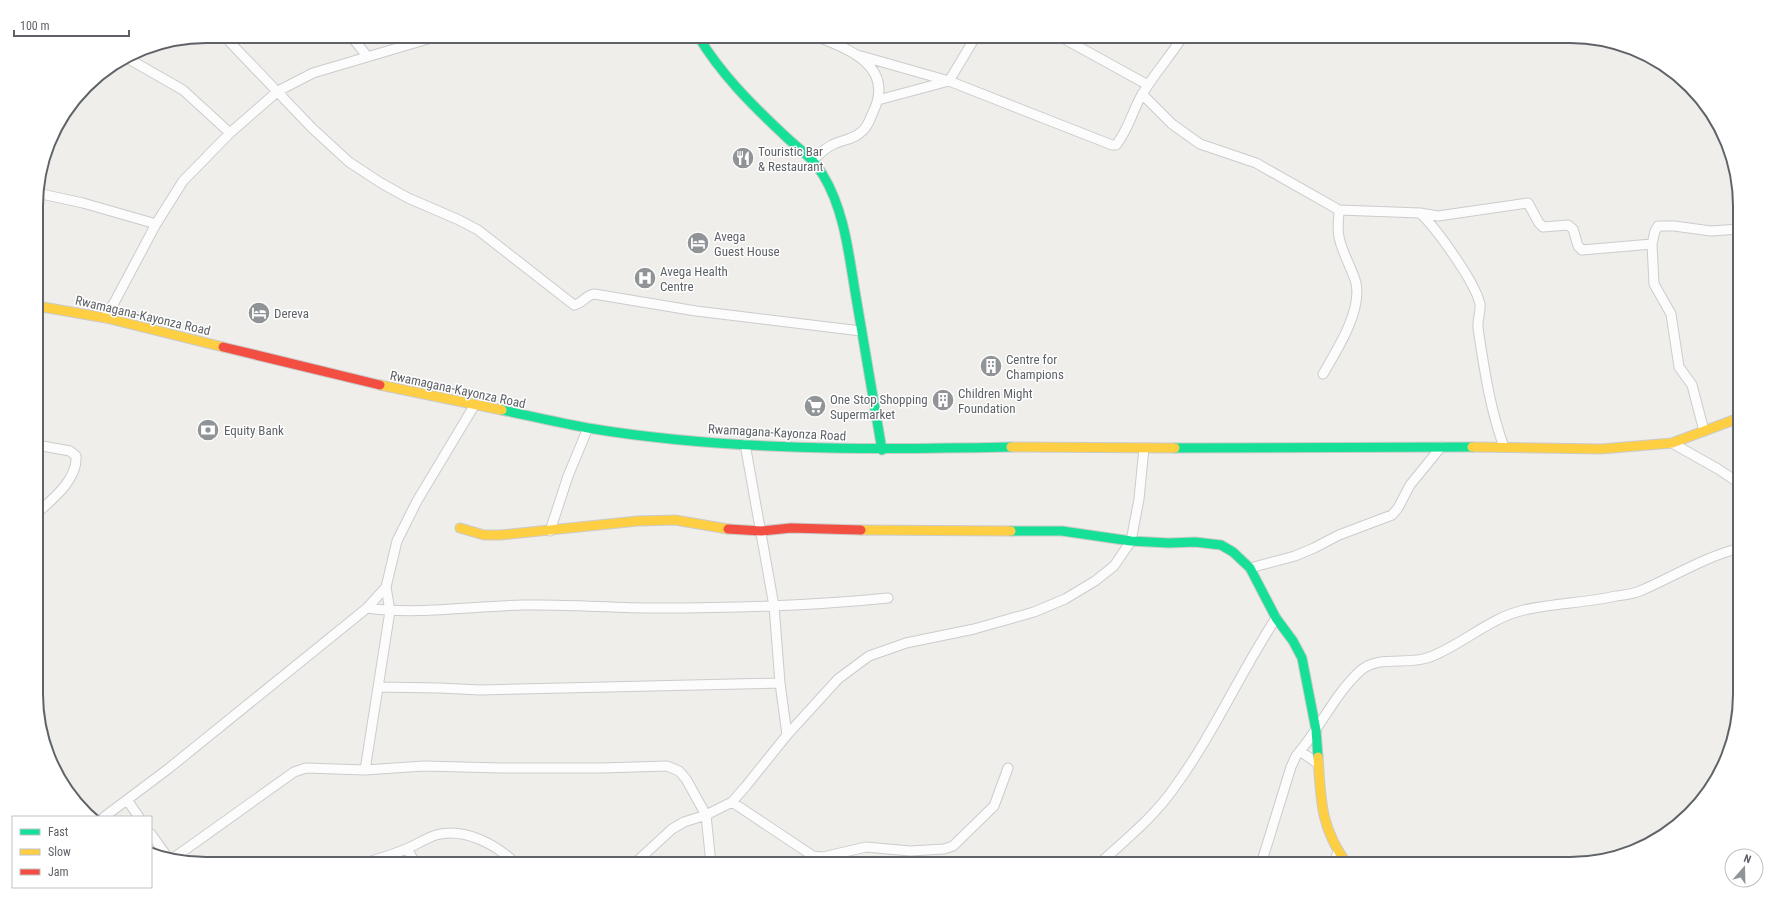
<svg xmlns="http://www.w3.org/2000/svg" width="1776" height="900" viewBox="0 0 1776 900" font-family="'Roboto Condensed',sans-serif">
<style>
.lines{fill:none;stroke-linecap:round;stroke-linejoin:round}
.street-casing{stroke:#cbcccc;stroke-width:11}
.fast-casing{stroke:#cacacb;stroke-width:11}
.slow-casing{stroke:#cacacb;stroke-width:11}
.jam-casing{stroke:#cacacb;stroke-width:11}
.street{stroke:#fdfcfc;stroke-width:9}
.fast{stroke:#16e098;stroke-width:9}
.slow{stroke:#ffcf43;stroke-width:9}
.jam{stroke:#f24e42;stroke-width:9}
.labels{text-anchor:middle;stroke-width:3;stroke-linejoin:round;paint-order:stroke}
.poi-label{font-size:13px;fill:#5f6368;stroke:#fff;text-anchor:start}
.street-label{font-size:13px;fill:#5f6368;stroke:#fff}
.rim{fill:none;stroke:#5f6368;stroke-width:2}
</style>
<rect width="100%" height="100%" fill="#efeeea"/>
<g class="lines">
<g class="street-casing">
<path id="street" d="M 224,36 L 312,128 L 349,162 L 381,183 L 408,198 L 459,220 L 478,230 L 574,305 C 582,304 586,295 594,294 L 696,311 L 861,331
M 351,36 L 367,56
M 1059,36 L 1148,85
M 861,56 L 949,81 L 976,36
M 127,58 L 183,90 L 230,133
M 1142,94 L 1172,124 L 1200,144 L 1256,163 L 1339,210 L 1420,213 L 1438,216 L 1528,203 L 1539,223 L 1543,227 L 1568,225 L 1573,229 L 1578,246 L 1582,250 L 1652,244
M 878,100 L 949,81 L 1112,145 L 1116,145 C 1127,132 1132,113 1140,98 C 1153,75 1170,57 1183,36
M 813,160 C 819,155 825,148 832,145 C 841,140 852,140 860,133 C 868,128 870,118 874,110 C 894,66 848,48 815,36
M 37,193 L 83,203 L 156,224
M 1420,213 C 1437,229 1475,282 1480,304 C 1481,312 1477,320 1478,328 C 1484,368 1490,409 1504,447
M 106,318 L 156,224 L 183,181 L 230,133 L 278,91 L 313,73 L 438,36
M 1323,374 C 1337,350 1362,311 1356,283 C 1352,268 1342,253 1339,237 C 1337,229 1339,218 1339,210
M 1704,431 L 1692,385 L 1679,367 L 1671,314 L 1654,284 L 1652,244 L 1655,231 L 1658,226 L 1674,226 L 1711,231 L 1739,229
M 1672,443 L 1718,469 L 1739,483
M 745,444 L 774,606 L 780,683 L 787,735
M 37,445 L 70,451 L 76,456 C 78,479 53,499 37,513
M 550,531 L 568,476 L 588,428
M 1250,568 L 1295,556 L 1314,548 L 1339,535 L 1392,515 L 1398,508 L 1410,485 L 1441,447
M 367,608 C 418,615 472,606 524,605 C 568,604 613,608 657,608 C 734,608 811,606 888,598
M 378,687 L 439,688 L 481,690 L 780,683
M 1300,751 L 1317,763
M 365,770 L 390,611 L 386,587
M 127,800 L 139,817
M 732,802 L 813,856 L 823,857 L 866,847 L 910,851 L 944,849 L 953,846 L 994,806 L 1008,768
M 104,817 L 168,769 L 367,608 L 386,587 L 397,541 L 417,501 L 474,406
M 151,834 L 166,855
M 407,849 L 416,864
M 175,857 L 294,772 L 306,768 L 365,770 L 424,766 L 501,768 L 602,768 L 667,766 L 679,771 L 686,779 L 706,815 L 711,864
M 362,864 C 377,859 392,855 406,849 C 416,845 426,838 436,835 C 465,827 497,845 516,864
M 634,864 L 672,829 L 684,822 L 706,815 L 732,802 L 746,786 L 787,735 L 838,679 L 869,656 L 906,643 L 974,629 L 1034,612 L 1065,599 L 1095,581 L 1114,566 L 1131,541 L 1139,499 L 1144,448
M 1099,864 C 1125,840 1154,817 1174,788 C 1213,735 1240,673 1276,618
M 1261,864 L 1291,767 L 1296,756 C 1319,730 1334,695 1360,671 C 1379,654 1408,666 1430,657 C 1462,645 1489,618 1524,610 C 1554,603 1586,603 1616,596 C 1624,595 1633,594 1640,591 C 1673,577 1704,557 1740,548
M 1333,864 L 1338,852"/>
</g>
<g class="fast-casing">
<path id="fast" d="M 698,36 C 721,74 751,104 783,134 C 797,148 813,157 823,175 C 845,211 849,257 856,297 C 865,348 873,399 882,450
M 502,410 C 530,416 559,423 588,428 C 726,451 872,450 1011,447
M 1175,448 L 1472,447
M 1011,531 L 1062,531 L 1131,541 L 1169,543 L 1195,542 L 1221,545 L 1233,552 L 1250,568 L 1276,618 L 1293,641 L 1302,658 L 1316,730 L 1318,757"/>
</g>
<g class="slow-casing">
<path id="slow" d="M 37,306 L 106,318 L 223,347
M 380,385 L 502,410
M 1011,447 L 1175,448
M 1472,447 L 1601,449 L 1672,443 L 1739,418
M 460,528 L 484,535 L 500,535 L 638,521 L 675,520 L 728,529
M 861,530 L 1011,531
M 1318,757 C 1321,800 1320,827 1347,864"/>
</g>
<g class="jam-casing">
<path id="jam" d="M 223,347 L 380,385
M 728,529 L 761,531 L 791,528 L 861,530"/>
</g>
<use href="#street" class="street"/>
<use href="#fast" class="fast"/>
<use href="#slow" class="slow"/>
<use href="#jam" class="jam"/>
</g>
<defs>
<g id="restaurant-disc" transform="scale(1.15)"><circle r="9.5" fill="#919496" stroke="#fff"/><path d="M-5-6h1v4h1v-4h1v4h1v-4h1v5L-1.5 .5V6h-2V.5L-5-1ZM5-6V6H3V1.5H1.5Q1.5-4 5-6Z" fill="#fff"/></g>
<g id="hotel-disc" transform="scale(1.15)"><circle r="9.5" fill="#919496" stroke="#fff"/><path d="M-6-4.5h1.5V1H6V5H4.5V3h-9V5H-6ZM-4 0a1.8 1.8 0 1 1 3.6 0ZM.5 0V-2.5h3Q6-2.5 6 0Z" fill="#fff"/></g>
<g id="hospital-disc" transform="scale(1.15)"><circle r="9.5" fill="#919496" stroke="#fff"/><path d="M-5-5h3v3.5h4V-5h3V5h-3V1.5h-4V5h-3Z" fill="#fff"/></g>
<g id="building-disc" transform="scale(1.15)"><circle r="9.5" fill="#919496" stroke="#fff"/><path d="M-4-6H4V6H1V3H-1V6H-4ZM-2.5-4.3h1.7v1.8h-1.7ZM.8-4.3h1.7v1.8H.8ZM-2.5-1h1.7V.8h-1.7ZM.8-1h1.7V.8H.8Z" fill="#fff"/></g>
<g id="supermarket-disc" transform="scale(1.15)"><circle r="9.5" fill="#919496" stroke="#fff"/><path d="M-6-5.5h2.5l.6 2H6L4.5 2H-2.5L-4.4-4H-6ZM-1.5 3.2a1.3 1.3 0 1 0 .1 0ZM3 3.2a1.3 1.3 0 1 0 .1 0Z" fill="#fff"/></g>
<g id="bank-disc" transform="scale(1.15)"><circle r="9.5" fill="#919496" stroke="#fff"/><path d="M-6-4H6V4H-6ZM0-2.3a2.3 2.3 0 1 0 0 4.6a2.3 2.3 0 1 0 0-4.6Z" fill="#fff"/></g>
</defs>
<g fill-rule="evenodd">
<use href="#restaurant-disc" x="743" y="158"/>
<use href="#hotel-disc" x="698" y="243"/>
<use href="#hospital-disc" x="645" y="278"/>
<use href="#hotel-disc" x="259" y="313"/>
<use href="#building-disc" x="991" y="366"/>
<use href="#building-disc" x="943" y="400"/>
<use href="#supermarket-disc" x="815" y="406"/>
<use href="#bank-disc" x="208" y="430"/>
</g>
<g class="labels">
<g class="poi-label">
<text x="758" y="156">Touristic Bar<tspan x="758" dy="15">&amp; Restaurant</tspan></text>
<text x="714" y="241">Avega<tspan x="714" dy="15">Guest House</tspan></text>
<text x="660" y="276">Avega Health<tspan x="660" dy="15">Centre</tspan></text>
<text x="274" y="318">Dereva</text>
<text x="1006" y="364">Centre for<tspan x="1006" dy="15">Champions</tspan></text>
<text x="958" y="398">Children Might<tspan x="958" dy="15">Foundation</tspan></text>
<text x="830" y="404">One Stop Shopping<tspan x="830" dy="15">Supermarket</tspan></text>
<text x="224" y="435">Equity Bank</text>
</g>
<g class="street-label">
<text transform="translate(143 315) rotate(13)" y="5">Rwamagana-Kayonza Road</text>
<text transform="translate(458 389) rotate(12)" y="5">Rwamagana-Kayonza Road</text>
<text transform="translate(777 432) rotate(3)" y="5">Rwamagana-Kayonza Road</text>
</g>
</g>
<path d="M0 0H1776V900H0ZM206 43H1570A163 163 0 0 1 1733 206V694A163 163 0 0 1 1570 857H206A163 163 0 0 1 43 694V206A163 163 0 0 1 206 43Z" fill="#fff" fill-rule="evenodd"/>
<path class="rim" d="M206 43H1570A163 163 0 0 1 1733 206V694A163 163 0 0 1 1570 857H206A163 163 0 0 1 43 694V206A163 163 0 0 1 206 43Z"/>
<rect x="12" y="816" width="140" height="72" fill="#ffffff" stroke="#bfc1c3"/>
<rect x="20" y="829" width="20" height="6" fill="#16e098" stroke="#bfc1c3"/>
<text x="48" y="836" font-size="12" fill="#5f6368">Fast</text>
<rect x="20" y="849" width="20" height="6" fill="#ffcf43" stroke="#bfc1c3"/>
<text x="48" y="856" font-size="12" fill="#5f6368">Slow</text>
<rect x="20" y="869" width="20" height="6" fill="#f24e42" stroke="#bfc1c3"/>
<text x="48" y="876" font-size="12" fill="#5f6368">Jam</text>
<g transform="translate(1744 868) rotate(20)"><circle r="19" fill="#ffffff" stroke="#bfc1c3"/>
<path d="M0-3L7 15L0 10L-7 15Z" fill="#919496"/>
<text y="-6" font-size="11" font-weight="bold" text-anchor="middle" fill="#5f6368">N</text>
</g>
<path d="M14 30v6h115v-6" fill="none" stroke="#5f6368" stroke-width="2"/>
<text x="20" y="30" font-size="12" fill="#5f6368" stroke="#ffffff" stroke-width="3" paint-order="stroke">100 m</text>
</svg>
